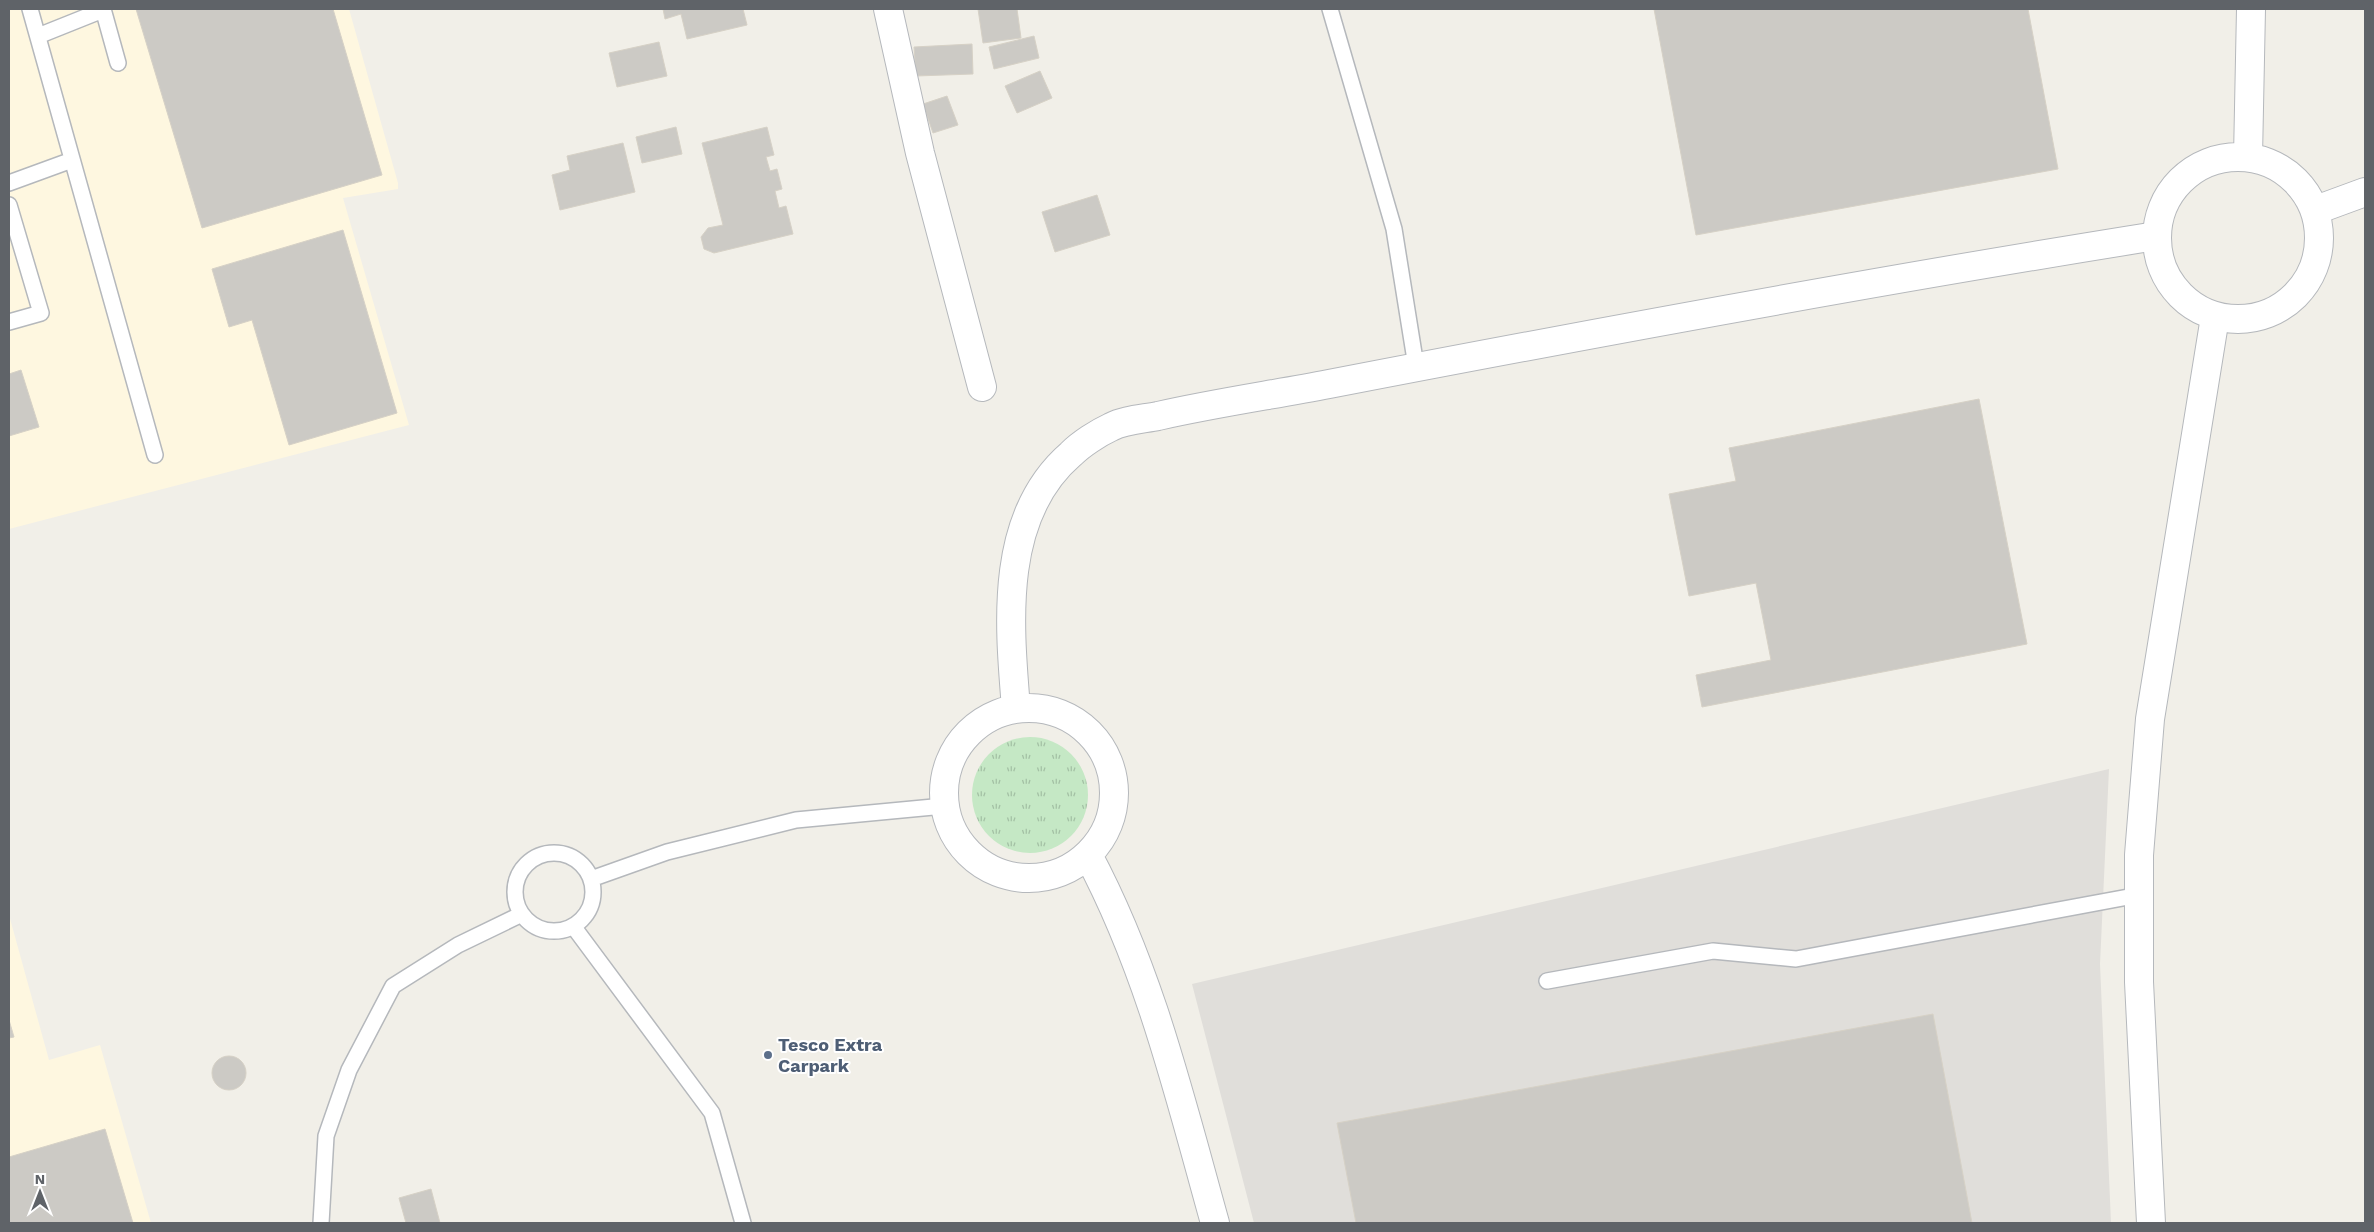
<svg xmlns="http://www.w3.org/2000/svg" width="2374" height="1232" viewBox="0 0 2374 1232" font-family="'Work Sans',sans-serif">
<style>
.commercial{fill:#fef7e0}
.industrial{fill:#e0deda}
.grass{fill:url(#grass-tufts)}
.building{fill:#cccac5;stroke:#d6d1c6}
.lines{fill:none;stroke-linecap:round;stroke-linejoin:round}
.service-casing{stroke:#b5b8bc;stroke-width:18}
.minor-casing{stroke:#b5b8bc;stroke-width:30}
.tertiary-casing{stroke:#b5b8bc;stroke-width:30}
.service{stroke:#fff;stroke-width:15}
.minor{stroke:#fff;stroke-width:28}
.tertiary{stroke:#fff;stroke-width:28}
.service-dot{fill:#5c6f8a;stroke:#fff;stroke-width:2}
.labels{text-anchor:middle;stroke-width:4;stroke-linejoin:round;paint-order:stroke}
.service-label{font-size:18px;font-weight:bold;fill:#4e5e75;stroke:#fff;text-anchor:start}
</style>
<defs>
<pattern id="grass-tufts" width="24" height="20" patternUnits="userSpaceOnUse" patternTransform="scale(1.25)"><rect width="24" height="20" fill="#c5e8c5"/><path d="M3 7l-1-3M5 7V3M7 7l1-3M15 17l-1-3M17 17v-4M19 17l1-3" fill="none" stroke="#a3c0a4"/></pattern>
</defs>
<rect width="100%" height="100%" fill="#f1efe8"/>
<path class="commercial" d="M 9,9 L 349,9 L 398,183 L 398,189 L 343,198 L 409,425 L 9,529 Z
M 9,915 L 49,1060 L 100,1045 L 151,1223 L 9,1223 Z"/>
<path class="industrial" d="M 2109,769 L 2100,964 L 2111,1223 L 1254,1223 L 1192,984 Z"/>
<path class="grass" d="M972 795a58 58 0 1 1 116 0a58 58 0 1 1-116 0Z"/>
<path class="building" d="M 136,9 L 333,9 L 382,175 L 202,228 Z
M 663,9 L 743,9 L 747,25 L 687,39 L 681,14 L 665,19 Z
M 978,9 L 1017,9 L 1021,38 L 983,43 Z
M 1654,9 L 2028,9 L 2058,169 L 1696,235 Z
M 1034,36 L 1039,58 L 994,69 L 989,47 Z
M 659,42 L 667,76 L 617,87 L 609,53 Z
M 972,44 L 973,74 L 916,76 L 914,47 Z
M 1040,71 L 1052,98 L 1017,113 L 1005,86 Z
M 947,96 L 958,125 L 933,133 L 923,104 Z
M 676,127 L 682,154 L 642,163 L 636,137 Z
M 767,127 L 774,155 L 766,157 L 770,171 L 777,169 L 782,189 L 775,191 L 779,208 L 786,206 L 793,234 L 714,253 L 704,249 L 701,237 L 708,228 L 723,225 L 702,143 Z
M 623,143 L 635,192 L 560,210 L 552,175 L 570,170 L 567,156 Z
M 1097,195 L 1110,235 L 1055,252 L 1042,212 Z
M 343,230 L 397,413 L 289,445 L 252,320 L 229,327 L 212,269 Z
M 21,370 L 39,427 L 9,436 L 9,374 Z
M 1979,399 L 2027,644 L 1702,707 L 1696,675 L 1771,660 L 1756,583 L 1689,596 L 1669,494 L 1736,481 L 1729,448 Z
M 1933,1014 L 1972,1223 L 1356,1223 L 1337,1123 Z
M 9,1020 L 14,1037 L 9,1038 Z
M212 1073a17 17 0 1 1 34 0a17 17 0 1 1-34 0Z
M 105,1129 L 133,1223 L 9,1223 L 9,1157 Z
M 431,1189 L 440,1223 L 406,1223 L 399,1198 Z"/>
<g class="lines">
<g class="service-casing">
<path id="service" d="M 30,9 L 155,455
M 103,9 L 118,63
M 1330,9 L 1394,229 L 1416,366
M 38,36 L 103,10
M 9,183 L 72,160
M 9,205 L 41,313 L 9,322
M515 892a39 39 0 1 1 78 0a39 39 0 1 1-78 0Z
M 591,879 L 667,852 L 796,820 L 944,806
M 573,926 L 712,1113 L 743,1223
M 1547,981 L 1713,951 L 1796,959 L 2139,895
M 321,1223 L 326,1136 L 349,1070 L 393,986 L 458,945 L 522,914"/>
</g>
<g class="minor-casing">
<path id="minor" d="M 888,9 L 920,153 L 982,387
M 1016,708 C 1009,623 999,516 1071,454 C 1081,444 1098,433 1111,427 C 1124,420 1143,419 1158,416 C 1215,403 1272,395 1329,384 C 1604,331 1879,280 2156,236
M944 793a85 85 0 1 1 170 0a85 85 0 1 1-170 0Z
M 1088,855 C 1150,971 1180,1098 1215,1223"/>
</g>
<g class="tertiary-casing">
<path id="tertiary" d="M2157 238a81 81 0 1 1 162 0a81 81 0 1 1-162 0Z
M 2248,157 L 2251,9
M 2316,210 L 2365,192
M 2151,1223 L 2139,982 L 2139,855 L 2150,719 L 2215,317"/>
</g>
<use href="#service" class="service"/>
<use href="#minor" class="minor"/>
<use href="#tertiary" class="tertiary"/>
</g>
<circle class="service-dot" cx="768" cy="1055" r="5"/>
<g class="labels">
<g class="service-label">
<text x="778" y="1051">Tesco Extra<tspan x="778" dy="21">Carpark</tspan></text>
</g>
</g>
<rect width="2374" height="1232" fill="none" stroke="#5f6368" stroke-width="20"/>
<g transform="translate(40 1192)" stroke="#ffffff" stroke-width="4" paint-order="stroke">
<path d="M0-4L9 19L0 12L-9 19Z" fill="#5f6368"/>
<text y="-8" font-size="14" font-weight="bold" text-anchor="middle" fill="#5f6368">N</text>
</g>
</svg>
